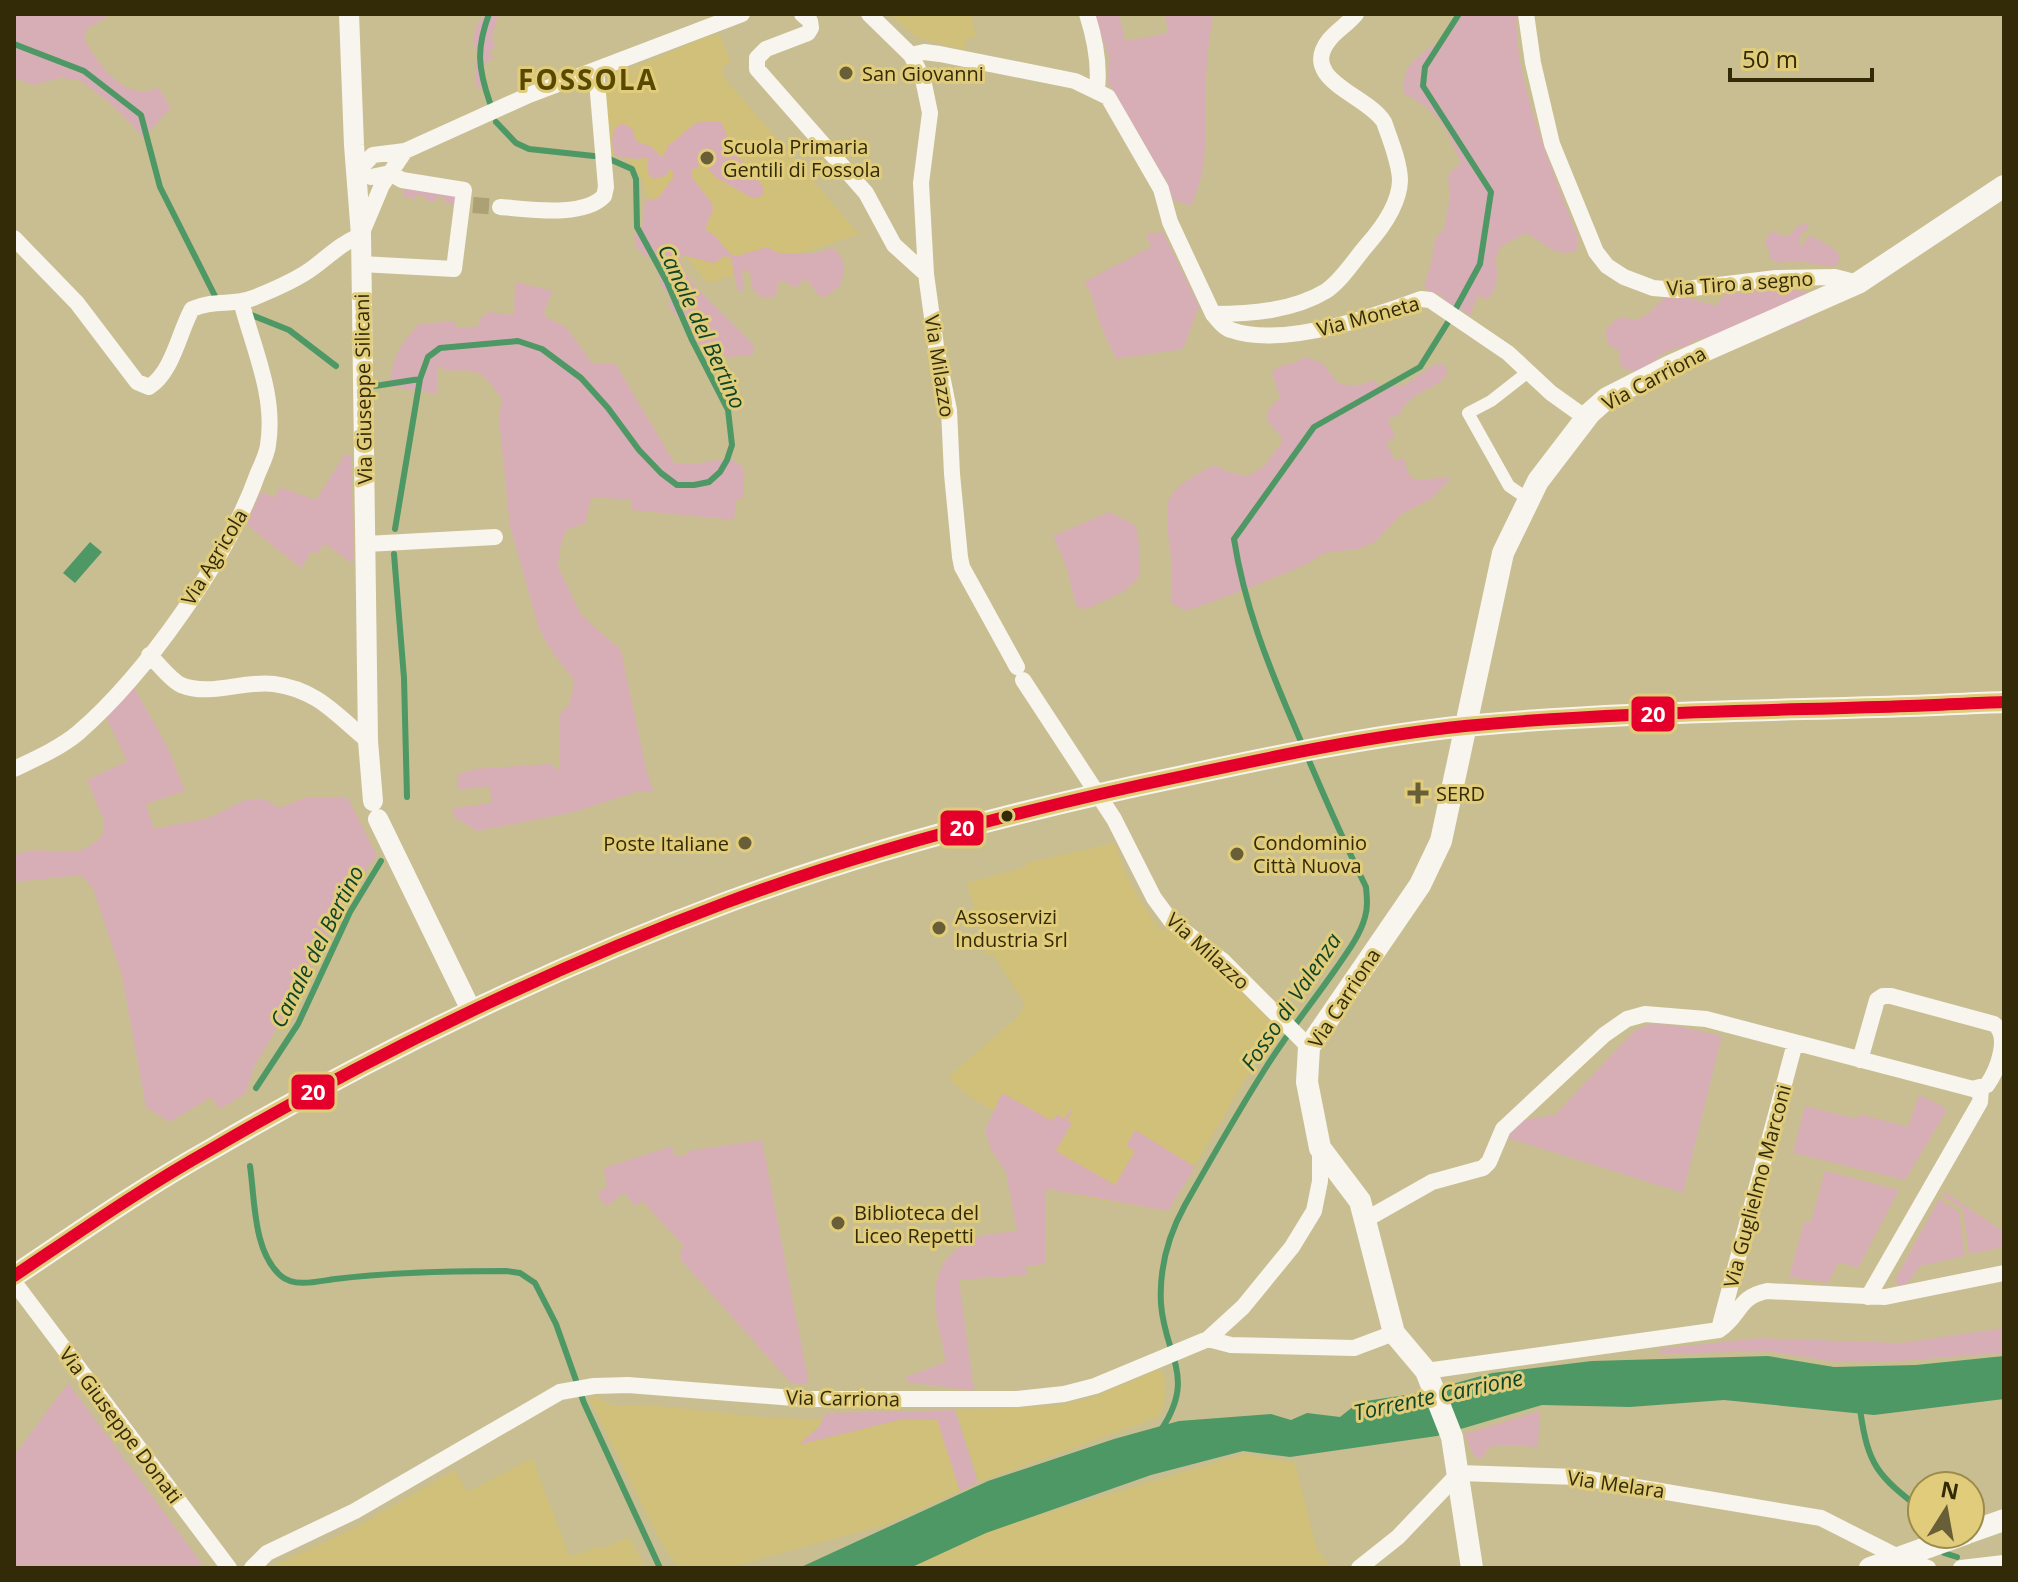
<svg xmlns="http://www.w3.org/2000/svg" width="2018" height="1582" viewBox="0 0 2018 1582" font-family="'Open Sans',sans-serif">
<rect width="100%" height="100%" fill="#c9be91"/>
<path fill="#d1c079" d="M890,14h81l5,22 -10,3 -1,11 -49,-13z
M716,35l4,1 11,26 -10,6 3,4 -2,3 137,159 -151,49 -31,-37 -24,-24 -10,-40 -10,-17 -7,-6 -18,-5 -4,-54 4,-22 98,-41z
M1115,843l11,33 33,54h10l45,34 62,63 -108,184 -91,-15 -30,-59 -69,-35 -25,-19 -4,-7 69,-59 7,-13 -32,-50 -6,2 -20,-73 59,-16v-4z
M1160,1369l6,12 -2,27 -8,10 -177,64 -23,-72 99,-4 36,-8z
M595,1396l18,10h45l103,11 64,3 -25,24 103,-25 35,1 22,71 -72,33 -150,41 -14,3h-46l-18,-27 -71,-143z
M1244,1454l51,9 21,84 15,21h-428l80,-36z
M532,1458l38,99 30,-11 1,3 28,-12 17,31h-116l-1,-2 -7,2h-253l82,-38 103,-59 14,21z"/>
<path fill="#d7aeb5" d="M14,14h98l-25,15 -3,9c9,19 32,51 55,53 7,1 14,-2 20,-3l12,20 -28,29 -34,-35 -30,-22 -19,-2 -27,7 -19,-7z
M486,14h12l-6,24 3,8 -6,7 5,4 -10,7 3,22 -4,4 -8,-5v-20l4,-10 -6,-12 1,-7 3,-12z
M1094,14h25l6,27 43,-8 -3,-19h48c-2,16 -5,33 -6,50 -4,48 6,97 -16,142l-19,-7 -4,-15 -60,-102 1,-25z
M1461,14h56c-5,62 38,162 60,221v15c-19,10 -34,-8 -51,-17l-25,13 -6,14c4,13 3,30 -8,40l-7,-4 -3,1 -5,13v6l-25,-13 -6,-8 -11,-2 -6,-8 7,-20 4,-26 9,-10 6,-32 -2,-18 2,-7 11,-9c-17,-39 -19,-49 -58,-70 0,-33 16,-35 38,-54 8,-7 14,-16 20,-25z
M708,121l13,1 14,31 28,34 1,6 -5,5h-7l-37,-21 -11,-14 -11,6 -2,7 21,27 1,7 -8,19 11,8 14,17 7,2 30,-9 12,6 34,1 19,-6c15,10 13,22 8,38l-15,11 -6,-1 -11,-15 -5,-1 -8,8 -10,-7 -7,1 -2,14 -13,2 -10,-7 -3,-18 -5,-4 -3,6 2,13 -4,5 -3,-5 -6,-30 -6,-2 -11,7 -33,-8c-6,24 62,72 74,93l-3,7 -24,2 -30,-14 -28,-35v-12l-8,-9 -7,-24 -19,-15 -2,-12 8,-9 3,-26 13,-3 15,-20v-6l-4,-3 -2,6 -12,4 -6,-3 -2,-18 -13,1 -19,-3 -3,-13 1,-12 9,-8 10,5 4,13 16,6 9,10 5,-4 1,-6 28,-24z
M405,186l52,8 -1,11 -12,-2 1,-5 -8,-1 -1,5 -12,-2 1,-4 -8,-1 -1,4 -13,-2z
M1807,224l2,2 -9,11 -1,7 4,2 4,-9 4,-1c9,5 25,11 29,21l-4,10 -40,-6 -18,2 -9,-5 1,-7 -5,-9 3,-6 6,-5 8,5h7l10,-11z
M1163,232l36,74 -16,43 -67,10 -16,-35 -9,-31 -7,-11 67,-35 -5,-13z
M515,282l38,9 -9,21 2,5 20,10 26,36h23l60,101h18l37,-6 13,9v30l-7,4 -2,19 -102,-10v-10l-41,-3 -5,26 -20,7 -6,18 -2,18 23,49 40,35 26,123 7,19 -15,-1 -65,21 -97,19 -23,-14 -1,-9 38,-5 -1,-17 -33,4v-15l16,-6 77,-5 9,6v-51l3,-8 7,-6 5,-20 -2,-8 -17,-21 -16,-27 -29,-103 -11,-107 3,-21c-8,-7 -12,-19 -22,-24 -15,-8 -30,2 -43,-9v29l-48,-8c3,-26 11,-43 30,-62l36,-3 1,6h21l5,-11 8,-4 24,3z
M1770,287h15l23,6 5,20 -11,9 -40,13 -65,4 -12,8 -13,2 -13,7 -6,13 -8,4 -21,-4 -4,-6v-13c-12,-2 -14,-8 -14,-20 15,-16 8,-13 31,-10l12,-7 21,-20 46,13 9,-12 23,-1 6,-4z
M1305,357l17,6 17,21 18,2 17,-6 10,10 11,-5 9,1 29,-21 10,-1 5,7c-8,20 -41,20 -48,43l-12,5 7,19 -9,4 9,19 9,-3 4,16 7,6 37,-3 -19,21 -33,17 -25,27 -16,7 -35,4 -15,10 -62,26 -61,22 -15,-8c-1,-15 2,-30 0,-44 -6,-59 -14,-65 43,-94l17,8 17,3 16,-10 17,-22v-7l-14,-17v-9l13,-13 -8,-26c10,-9 22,-7 33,-15z
M345,454l6,1 3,106h-5l-24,-17 -8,10 -5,-3 -11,17 -55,-44 15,-32 14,5 5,-10 36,13z
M1109,512l24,12 5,7 2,41 -3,8 -14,12 -34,16 -9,1 -5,-7 -8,-34 -14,-32z
M134,687l34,61 17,43 -39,13 8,25c16,-4 34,-6 50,-10 27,-7 47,-35 75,-11l25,-10h44l29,58 -26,33 -50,97 -46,79 -10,29 -25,15 -9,-12 -41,25 -24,-15 -24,-131 -29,-88 -12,-13 -67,7v-27c36,-15 60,13 89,-21v-16l-16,-38 40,-19 -21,-44z
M1650,1024l23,1 49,11 -39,157 -175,-55 5,-11 10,-7 32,-5 80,-85z
M1002,1093l50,28 5,-6 7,4 6,-9 2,1 -5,9 5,3 -16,28 59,34 20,-34 -9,-5 9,-16 60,37 -27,44 -122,-22 -1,75 -19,2 1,9 -68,5 15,111 -65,-9 -4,-2 3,-4 38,-14c-9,-47 -29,-96 27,-123 13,-6 30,-6 44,-8l-11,-59 -15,-22 -6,-20z
M1919,1095l25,12 2,5 -41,68 -112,-27 12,-47 52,13 2,-5 49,13z
M762,1140l46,239v5h-16l-111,-124 -1,-8 4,-6 -42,-45 -7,5 -11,-13 -17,13 -10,-11 10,-9 -3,-18 68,-22 3,11 13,-3v-3z
M1825,1171l74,19 -41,78 -19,-6 -11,21 -39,-6 15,-55h7z
M1945,1192l59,40v15l-35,7 -6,-45 -21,-14z
M1939,1199l20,13 6,44 -45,10 -13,18 -8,2 -3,-4 1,-6z
M2004,1328l-2,25 -103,8 -64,1 -68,-11 -108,3v-5l101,-11 141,5z
M68,1383l137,185h-191v-112z
M955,1410l23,73 -18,8 -23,-71 -34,-1 -105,26 21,-18 7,-14z
M1540,1411l-2,36 -43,-2 -8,4 -4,10 -9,-3 -10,-22z"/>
<path fill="#4e9865" d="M90,542l12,10 -27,31 -12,-10z
M1768,1356l66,11 82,-2 88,-9v43l-130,16 -150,-15 -94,7 -88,-2 -105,31 -147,21 -47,-6 -92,24 -165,58 -76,35h-111l189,-87 126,-42 65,-18 92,-7 20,6 16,-7 33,4 19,-15 61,-9 72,-20 100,-12z"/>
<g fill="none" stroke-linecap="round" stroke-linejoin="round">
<path stroke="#4e9865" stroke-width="6" d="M489,14c-13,35 -11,54 1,89
M14,44l70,27 57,44 19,72 57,113
M496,122l20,21 13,6 65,7
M1455,310l25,-46 11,-72 -68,-106 2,-19 34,-53
M249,314l40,16 47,36
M375,386l45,-7
M395,529l25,-150 8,-22 12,-9 78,-7 24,8 39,29 27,30 31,42 22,23 16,12h17l15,-3 11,-10 7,-12 5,-15 -4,-35 -36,-70 -25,-58 -30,-55 -1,-48 -4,-10 -25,-11
M394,554l10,124 3,119
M256,1088l42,-64 52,-112 31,-51
M250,1166c5,34 3,86 31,110 14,12 38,5 54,3 57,-7 114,-8 171,-8l14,2 15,10 21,41 28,79 76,165
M1860,1409c8,57 17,66 62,101
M1161,1430c36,-54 4,-73 0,-126 -2,-35 8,-70 24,-99 26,-46 52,-92 80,-136 21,-34 47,-66 70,-99 11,-16 25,-34 30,-53 3,-10 2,-19 1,-30 -26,-53 -49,-107 -72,-162 -26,-60 -50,-121 -60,-186l80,-112 106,-60 30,-48
M1944,1553l13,4"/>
<path stroke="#aba175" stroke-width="16" stroke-dasharray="16 8" stroke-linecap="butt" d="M473,205l27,2"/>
<path stroke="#f7f5ee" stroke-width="12" d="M1528,372l-37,29 -23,12 41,73 19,13"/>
<path stroke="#f7f5ee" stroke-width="16" d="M802,14l8,7 1,7 -3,5 -42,16 -9,9v11l109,124 28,52 32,29
M869,14l42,41 12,24 7,34 -9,70 5,91 10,72 13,64 3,64 8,83 2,10 55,100
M1087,14c8,25 13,49 10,75
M1526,14l7,49 19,81 44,108 11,14 17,11 29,11 24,2 99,-12 59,-1 23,6
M911,55l13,-3 16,2 135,27 33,16 53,92 9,33 43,92c37,0 80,-3 113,-23 16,-11 28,-31 41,-46 15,-17 32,-40 33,-64 0,-18 -10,-42 -16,-59 -16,-27 -86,-42 -55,-82 8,-10 19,-16 27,-26
M390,173l-19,4 -13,-7 15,-15 32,-4 124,-56 213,-81
M500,207c29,2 83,11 104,-11l2,-9 -10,-117
M14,238l63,65 60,79 12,5c24,-15 30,-55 43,-78 22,-10 41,-3 61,-11 20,-8 44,-18 61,-31 16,-12 28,-24 47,-32l21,-50 23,-34
M361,264l93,5 10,-79 -62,-10 -12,-7
M1213,314c5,6 11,14 18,16 50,18 142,-13 190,-31l9,1 78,53 43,40 35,25
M366,544l129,-7
M149,655c10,9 21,25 32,30 30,12 62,-5 93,-1 44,6 62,31 94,57
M1023,680l91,139 40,79 17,23 51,39 87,87
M14,769c21,-10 46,-21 64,-36 68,-59 150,-175 180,-260 4,-9 9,-19 10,-28 8,-50 -15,-97 -27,-144
M1365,1220l67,-38 51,-14 6,-6 14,-33 101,-94 23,-16 18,-5 61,5 267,70 14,-4c10,-14 24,-49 7,-61l-103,-28h-8l-6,4 -17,60
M14,1282l215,286
M1868,1297l112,-195 1,-13
M1719,1329l76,-286
M1208,1339l23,6 123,3 40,-15
M1426,1371l293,-41c22,-14 18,-33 48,-39l118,6 119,-24
M252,1568l15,-15 88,-42 205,-119 34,-6 34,-1 178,14h211l47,-5 31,-8 113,-47 35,-32 49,-60 22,-36 6,-30v-33
M1359,1568l39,-31 61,-64 118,4 244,41 79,40 28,10
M1961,1568l43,-5"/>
<path stroke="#f7f5ee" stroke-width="20" d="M349,14l5,131 7,90 7,506 5,60
M378,819l94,193"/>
<path stroke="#f7f5ee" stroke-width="22" d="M14,1276c64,-43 128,-88 196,-126 164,-96 336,-180 515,-247 148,-55 304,-95 458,-127 93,-20 187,-40 282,-50 147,-14 296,-15 444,-20 32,-1 63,-3 95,-4
M1970,1532l34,-12
M1472,1568l-20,-131 -26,-66 -32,-38 -34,-132 -40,-53 -13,-66 2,-35 111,-162 21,-44 62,-288 35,-72 52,-68 17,-15 63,-32 188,-83 146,-97
M1870,1568l95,-34"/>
<defs>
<path id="bus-1" d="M14,1276c64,-43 128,-88 196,-126 164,-96 336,-180 515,-247 148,-55 304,-95 458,-127 93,-20 187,-40 282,-50 147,-14 296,-15 444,-20 32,-1 63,-3 95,-4"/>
</defs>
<use href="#bus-1" stroke="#e0cc7a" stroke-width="18"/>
<use href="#bus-1" stroke="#e4002b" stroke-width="12"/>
</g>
<g fill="#685e37" stroke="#e0cc7a" stroke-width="3">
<circle cx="846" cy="73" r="8"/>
<circle cx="707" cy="158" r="8"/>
<path d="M1414 781h8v8h8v8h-8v8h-8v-8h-8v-8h8z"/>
<circle cx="745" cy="843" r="8"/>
<circle cx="1237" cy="854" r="8"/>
<circle cx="939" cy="928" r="8"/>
<circle cx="838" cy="1223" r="8"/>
</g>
<circle fill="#332b07" stroke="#e0cc7a" stroke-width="3" cx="1007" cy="816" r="7"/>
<g text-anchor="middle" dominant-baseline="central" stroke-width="6" stroke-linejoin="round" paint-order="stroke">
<g font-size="20" fill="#332b07" stroke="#e0cc7a" text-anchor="start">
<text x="862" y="73">San Giovanni</text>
<text x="723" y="146">Scuola Primaria<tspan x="723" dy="23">Gentili di Fossola</tspan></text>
<text x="1436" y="793">SERD</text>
<text x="1253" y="842">Condominio<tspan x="1253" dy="23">Città Nuova</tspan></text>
<text x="729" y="843" text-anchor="end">Poste Italiane</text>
<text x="955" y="916">Assoservizi<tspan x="955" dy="23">Industria Srl</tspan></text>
<text x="854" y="1212">Biblioteca del<tspan x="854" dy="23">Liceo Repetti</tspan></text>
</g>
<g font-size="20" fill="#332b07" stroke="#e0cc7a">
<text transform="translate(1740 283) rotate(-4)">Via Tiro a segno</text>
<text transform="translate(1368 316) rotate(-15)">Via Moneta</text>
<text transform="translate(940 366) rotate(81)">Via Milazzo</text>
<text transform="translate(1654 378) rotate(-28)">Via Carriona</text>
<text transform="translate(363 389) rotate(-91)">Via Giuseppe Silicani</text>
<text transform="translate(214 557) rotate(-59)">Via Agricola</text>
<text transform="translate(1208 951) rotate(42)">Via Milazzo</text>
<text transform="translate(1344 998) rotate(-57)">Via Carriona</text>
<text transform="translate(1757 1186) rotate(-75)">Via Guglielmo Marconi</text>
<text transform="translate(843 1398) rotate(1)">Via Carriona</text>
<text transform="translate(121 1425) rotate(53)">Via Giuseppe Donati</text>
<text transform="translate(1616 1484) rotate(8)">Via Melara</text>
</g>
<g font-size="22" font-style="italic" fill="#0d4428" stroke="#e0cc7a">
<text transform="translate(703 326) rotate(65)">Canale del Bertino</text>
<text transform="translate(316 946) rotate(-63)">Canale del Bertino</text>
<text transform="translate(1290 1001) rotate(-56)">Fosso di Valenza</text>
<text transform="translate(1438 1394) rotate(-12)">Torrente Carrione</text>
</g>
<g font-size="28" font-weight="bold" letter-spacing="2" fill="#584900" stroke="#e0cc7a">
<text x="588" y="79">FOSSOLA</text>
</g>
</g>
<g stroke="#e0cc7a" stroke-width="3">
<rect x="1630" y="695" width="46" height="38" rx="8" fill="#e4002b"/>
<rect x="939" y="809" width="46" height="38" rx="8" fill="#e4002b"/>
<rect x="290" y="1073" width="46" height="38" rx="8" fill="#e4002b"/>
</g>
<g font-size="22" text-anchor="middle" font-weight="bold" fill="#fff">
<text x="1653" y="722">20</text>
<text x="962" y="836">20</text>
<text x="313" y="1100">20</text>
</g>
<rect width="2018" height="1582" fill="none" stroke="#332b07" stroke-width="32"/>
<g transform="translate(1946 1510) rotate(11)"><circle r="38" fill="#e0cc7a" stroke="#9b8c4c" stroke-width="2"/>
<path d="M0-6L14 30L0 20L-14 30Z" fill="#685e37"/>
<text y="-12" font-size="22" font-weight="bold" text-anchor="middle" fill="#332b07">N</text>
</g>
<path d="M1730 68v12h142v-12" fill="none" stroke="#332b07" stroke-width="4"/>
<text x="1742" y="68" font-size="24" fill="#332b07" stroke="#e0cc7a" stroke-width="6" paint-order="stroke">50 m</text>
</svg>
